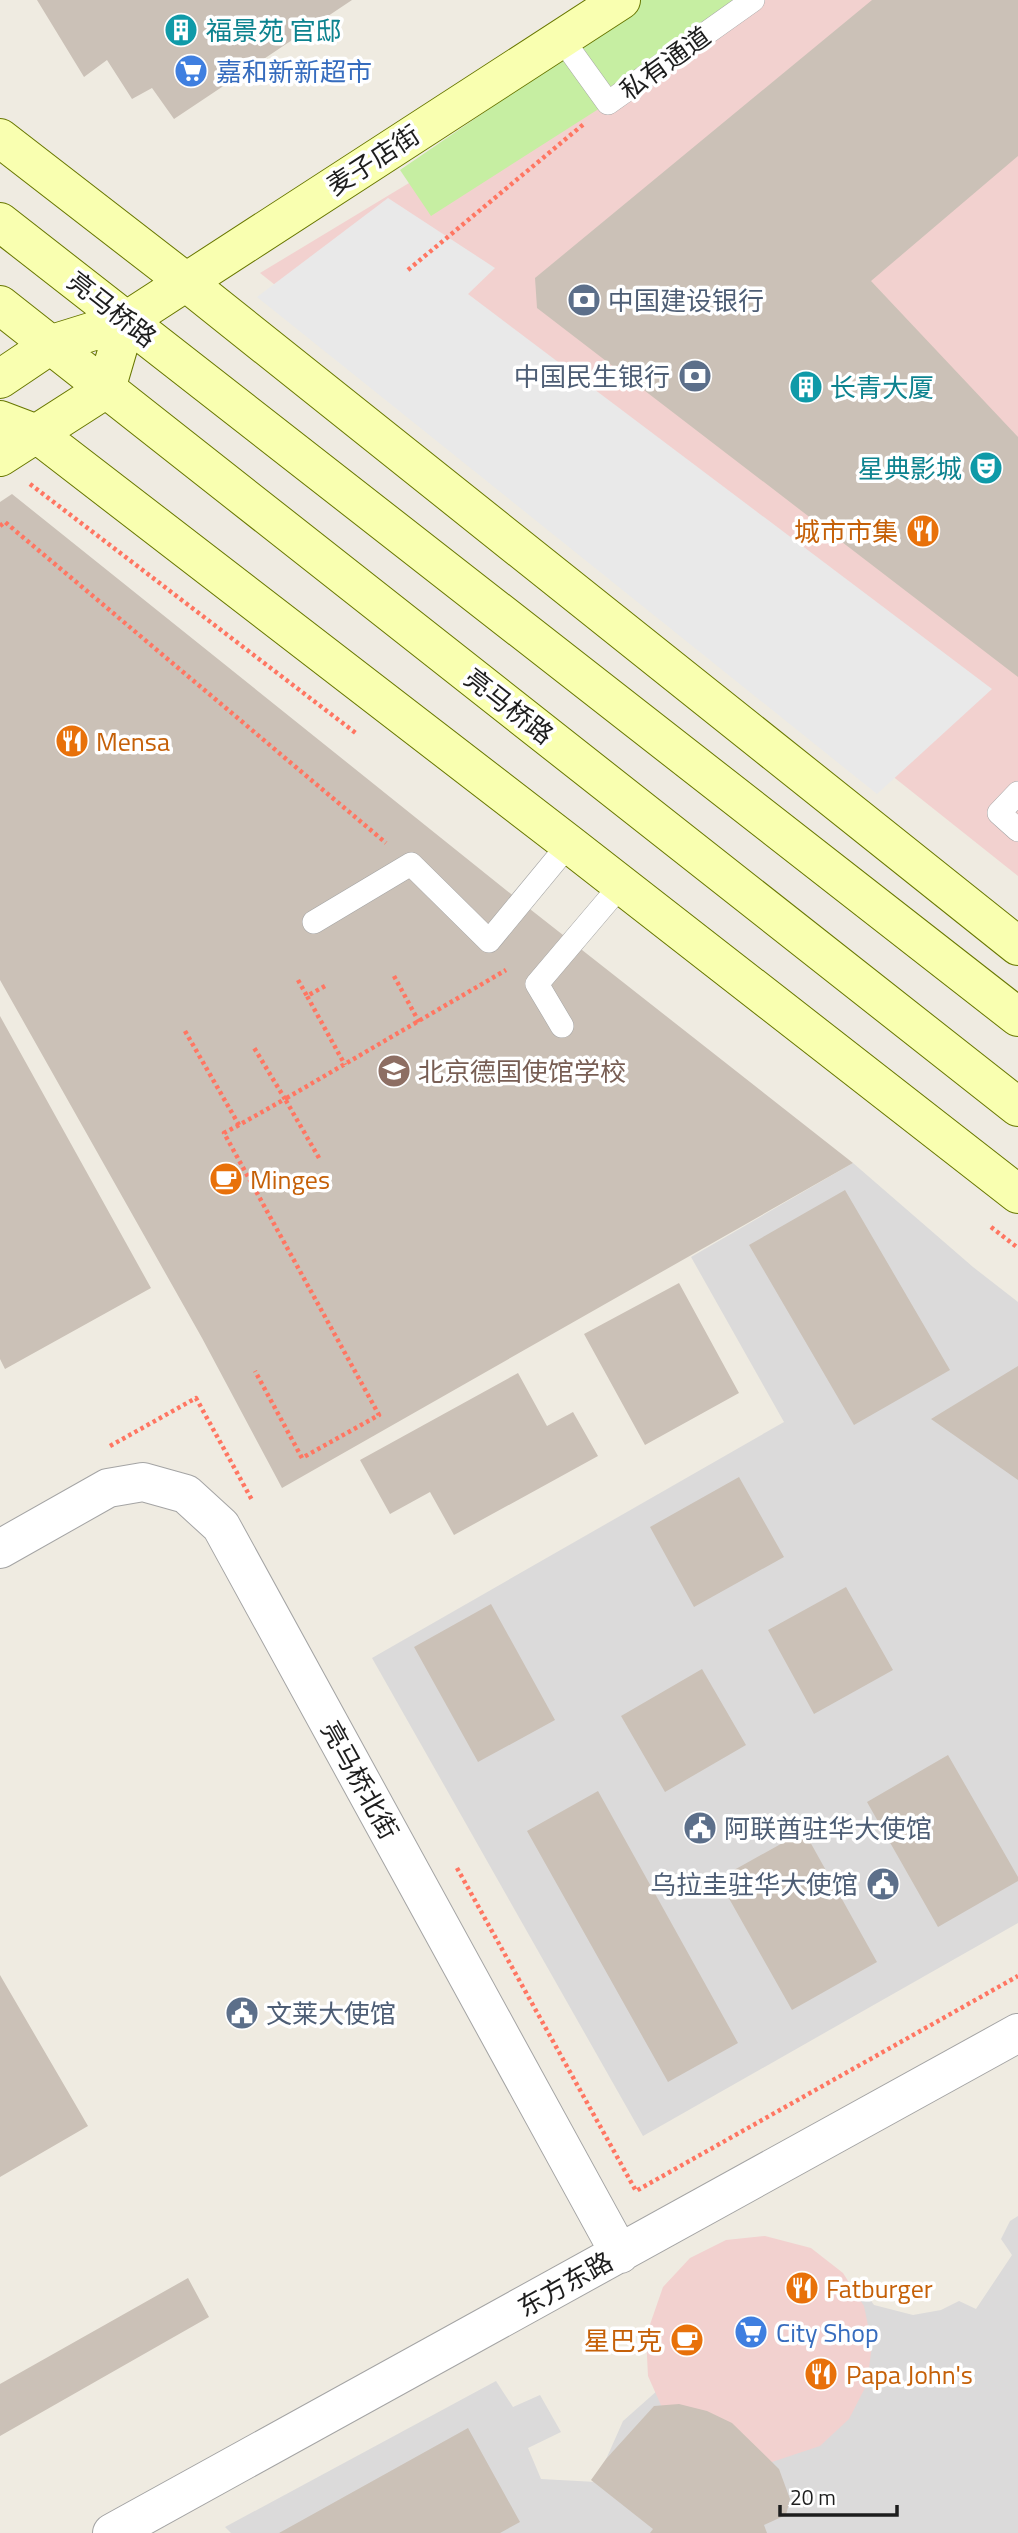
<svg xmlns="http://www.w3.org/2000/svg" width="1018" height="2533" viewBox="0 0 1018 2533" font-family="'Titillium Web','Noto Sans SC',sans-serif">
<rect width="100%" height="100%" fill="#efebe1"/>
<path fill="#dbdada" d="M853,1163l120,104 45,35v621l-375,213 -271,-478 412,-236 -93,-165z
M1018,2216v317h-787l-6,-6 271,-146 17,26 27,-12 21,37 -33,16 13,31 55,3 27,-61 53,-47 181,-93 17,24 39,10 28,-5 18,-9 17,8 36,-54 -11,-16 9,-18z"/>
<path fill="#f2d1cf" d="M712,0h306v876l-758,-603z
M765,2236l46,12 32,25 21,33 8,39 -5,39 -18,35 -29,27 -54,18 -102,-52 -16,-36 -2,-40 17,-49 27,-29 36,-18z"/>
<path fill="#c6eea2" d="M621,0h132l-145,103 -177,113 -31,-46 171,-117z"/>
<path fill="#e9e9e9" d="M388,198l107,70 -27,26 524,395 -115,105 -620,-497z"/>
<path fill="#cbc1b7" d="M37,0h315l-178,119 -22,-31 -20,11 -25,-39 -23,17z
M872,0h146v156l-147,125 147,156v240l-481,-369 -2,-30z
M12,494l509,408 332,261 -571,325 -80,-150 -202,-358v-478z
M0,1016l151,272 -146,81 -5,-10z
M845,1190l105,180 -96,55 -105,-180z
M679,1283l60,110 -94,52 -61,-111z
M1018,1366v114l-87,-61z
M518,1373l29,53 26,-14 25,44 -144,79 -24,-43 -40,22 -30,-54z
M739,1477l45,80 -90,50 -44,-80z
M846,1587l47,83 -79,44 -46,-84z
M491,1604l64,116 -77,42 -64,-115z
M702,1669l44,76 -81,47 -44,-76z
M948,1755l70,122v4l-80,46 -71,-125z
M598,1791l140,252 -70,39 -141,-251z
M804,1831l73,131 -85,48 -74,-131z
M0,1975l88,151 -88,51z
M188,2278l21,39 -209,119v-52z
M679,2404l28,7 25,12 47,46 11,30 -4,16 -22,10 3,8h-117l3,-4 -62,-49 15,-21 48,-53z
M468,2428l52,94 -20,11h-221z"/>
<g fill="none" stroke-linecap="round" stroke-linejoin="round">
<defs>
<path id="lane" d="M562,39l46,64 145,-103
M1018,793l-19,20 19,17
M314,922l97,-58 78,77 80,-97
M562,1026l-25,-42 84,-99"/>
<path id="street" d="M0,1549l108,-61 35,-6 43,12 35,32 399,728
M112,2533l906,-500"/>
<path id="secondary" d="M0,138l186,144 832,664
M0,222l1018,795
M0,305l1018,802
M0,379l52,-35 74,-23 495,-321
M0,420l37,14 532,410 449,350
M0,457l106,-68 20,-68"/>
</defs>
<use href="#lane" stroke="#a4a4a4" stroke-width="24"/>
<use href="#street" stroke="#a4a4a4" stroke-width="40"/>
<use href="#secondary" stroke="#687700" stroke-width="40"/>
<path stroke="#ff7662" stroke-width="4.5" stroke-dasharray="3.5 3.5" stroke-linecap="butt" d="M408,270l177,-147
M30,484l327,250
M0,526l5,-4 381,321
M394,976l25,46
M298,980l9,16
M325,986l-18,10 38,69
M185,1031l54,94 46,-26 -32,-53
M239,1125l-15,8 155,282 -77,43 -47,-87
M319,1158l-34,-59 221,-129
M991,1227l27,21
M110,1446l86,-48 56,102
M457,1868l179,323 382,-215"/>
<use href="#lane" stroke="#fff" stroke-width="23"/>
<use href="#street" stroke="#fff" stroke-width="38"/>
<use href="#secondary" stroke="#f9ffb0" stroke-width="38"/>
</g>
<defs>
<symbol id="building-disc" viewBox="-11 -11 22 22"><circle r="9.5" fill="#0f9aa8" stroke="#fff"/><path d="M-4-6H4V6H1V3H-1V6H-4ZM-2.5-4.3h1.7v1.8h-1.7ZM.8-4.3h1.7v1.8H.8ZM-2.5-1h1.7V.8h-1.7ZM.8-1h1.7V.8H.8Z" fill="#fff"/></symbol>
<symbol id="supermarket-disc" viewBox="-11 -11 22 22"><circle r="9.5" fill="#3f7fe0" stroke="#fff"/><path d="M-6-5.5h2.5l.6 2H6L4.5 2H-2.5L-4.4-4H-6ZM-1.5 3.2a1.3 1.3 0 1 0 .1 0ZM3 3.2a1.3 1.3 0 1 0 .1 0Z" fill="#fff"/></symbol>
<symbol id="bank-disc" viewBox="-11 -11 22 22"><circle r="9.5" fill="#5c6f8a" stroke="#fff"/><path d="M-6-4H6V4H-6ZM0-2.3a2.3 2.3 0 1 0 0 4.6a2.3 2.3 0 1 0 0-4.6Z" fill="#fff"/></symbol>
<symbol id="theatre-disc" viewBox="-11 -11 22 22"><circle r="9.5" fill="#0f9aa8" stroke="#fff"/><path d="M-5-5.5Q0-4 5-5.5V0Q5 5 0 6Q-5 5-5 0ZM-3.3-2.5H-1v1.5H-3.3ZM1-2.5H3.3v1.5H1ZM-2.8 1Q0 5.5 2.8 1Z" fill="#fff"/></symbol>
<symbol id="restaurant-disc" viewBox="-11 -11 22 22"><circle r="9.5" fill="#e8710a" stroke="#fff"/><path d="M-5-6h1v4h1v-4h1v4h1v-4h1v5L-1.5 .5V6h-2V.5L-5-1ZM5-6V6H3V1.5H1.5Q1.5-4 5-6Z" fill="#fff"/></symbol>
<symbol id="school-disc" viewBox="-11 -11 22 22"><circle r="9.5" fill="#8d6e63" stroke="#fff"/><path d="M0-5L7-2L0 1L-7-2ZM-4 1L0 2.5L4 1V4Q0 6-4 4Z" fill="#fff"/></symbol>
<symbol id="cafe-disc" viewBox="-11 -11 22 22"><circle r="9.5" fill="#e8710a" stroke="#fff"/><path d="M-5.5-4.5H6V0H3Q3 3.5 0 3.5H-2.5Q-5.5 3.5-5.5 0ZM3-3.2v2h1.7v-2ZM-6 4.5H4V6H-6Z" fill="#fff"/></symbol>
<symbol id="civic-disc" viewBox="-11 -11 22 22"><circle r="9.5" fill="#5c6f8a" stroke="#fff"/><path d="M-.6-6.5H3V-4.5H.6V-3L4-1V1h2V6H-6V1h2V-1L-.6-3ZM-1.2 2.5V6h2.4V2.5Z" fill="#fff"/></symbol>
</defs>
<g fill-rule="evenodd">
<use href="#building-disc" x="162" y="11" width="38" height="38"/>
<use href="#supermarket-disc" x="172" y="52" width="38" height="38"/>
<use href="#bank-disc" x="565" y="281" width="38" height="38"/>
<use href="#bank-disc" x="676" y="357" width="38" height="38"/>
<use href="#building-disc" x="787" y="368" width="38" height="38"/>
<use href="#theatre-disc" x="967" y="449" width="38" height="38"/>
<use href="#restaurant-disc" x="904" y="512" width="38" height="38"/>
<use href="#restaurant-disc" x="53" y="722" width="38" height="38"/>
<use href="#school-disc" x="375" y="1052" width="38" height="38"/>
<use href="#cafe-disc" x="207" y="1160" width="38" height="38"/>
<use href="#civic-disc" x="681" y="1809" width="38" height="38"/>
<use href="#civic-disc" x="864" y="1865" width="38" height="38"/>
<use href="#civic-disc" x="223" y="1994" width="38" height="38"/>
<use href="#restaurant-disc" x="783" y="2269" width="38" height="38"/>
<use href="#supermarket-disc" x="732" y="2313" width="38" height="38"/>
<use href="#cafe-disc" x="668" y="2321" width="38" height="38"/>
<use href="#restaurant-disc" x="802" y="2355" width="38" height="38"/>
</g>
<g text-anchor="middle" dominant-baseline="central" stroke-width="7" stroke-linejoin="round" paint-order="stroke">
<g font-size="26" fill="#0d838f" stroke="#fff" text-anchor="start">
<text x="206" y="30">福景苑 官邸</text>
<text x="830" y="387">长青大厦</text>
<text x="962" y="468" text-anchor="end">星典影城</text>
</g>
<g font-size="26" fill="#1d1d1d" stroke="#fff">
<text transform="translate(665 63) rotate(-36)">私有通道</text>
<text transform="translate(373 160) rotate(-33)">麦子店街</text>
<text transform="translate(112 309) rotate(38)">亮马桥路</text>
<text transform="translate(509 706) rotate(38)">亮马桥路</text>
<text transform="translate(360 1780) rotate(61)">亮马桥北街</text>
<text transform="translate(565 2284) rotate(-29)">东方东路</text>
</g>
<g font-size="26" fill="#366cbe" stroke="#fff" text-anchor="start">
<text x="216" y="71">嘉和新新超市</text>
<text x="776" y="2332">City Shop</text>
</g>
<g font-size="26" fill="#4e5e75" stroke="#fff" text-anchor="start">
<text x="608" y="300">中国建设银行</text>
<text x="670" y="376" text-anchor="end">中国民生银行</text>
<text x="724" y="1828">阿联酋驻华大使馆</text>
<text x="858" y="1884" text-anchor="end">乌拉圭驻华大使馆</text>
<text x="266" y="2013">文莱大使馆</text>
</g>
<g font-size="26" fill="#c56008" stroke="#fff" text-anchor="start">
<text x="898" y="531" text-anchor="end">城市市集</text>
<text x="96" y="741">Mensa</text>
<text x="250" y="1179">Minges</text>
<text x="826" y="2288">Fatburger</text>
<text x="662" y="2340" text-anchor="end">星巴克</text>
<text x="846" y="2374">Papa John's</text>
</g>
<g font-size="26" fill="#785e54" stroke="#fff" text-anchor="start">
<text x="418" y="1071">北京德国使馆学校</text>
</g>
</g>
<path d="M780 2505v10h117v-10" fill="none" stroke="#1d1d1d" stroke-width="3.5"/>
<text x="790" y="2505" font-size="21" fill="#1d1d1d" stroke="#ffffff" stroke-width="5" paint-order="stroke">20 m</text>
</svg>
